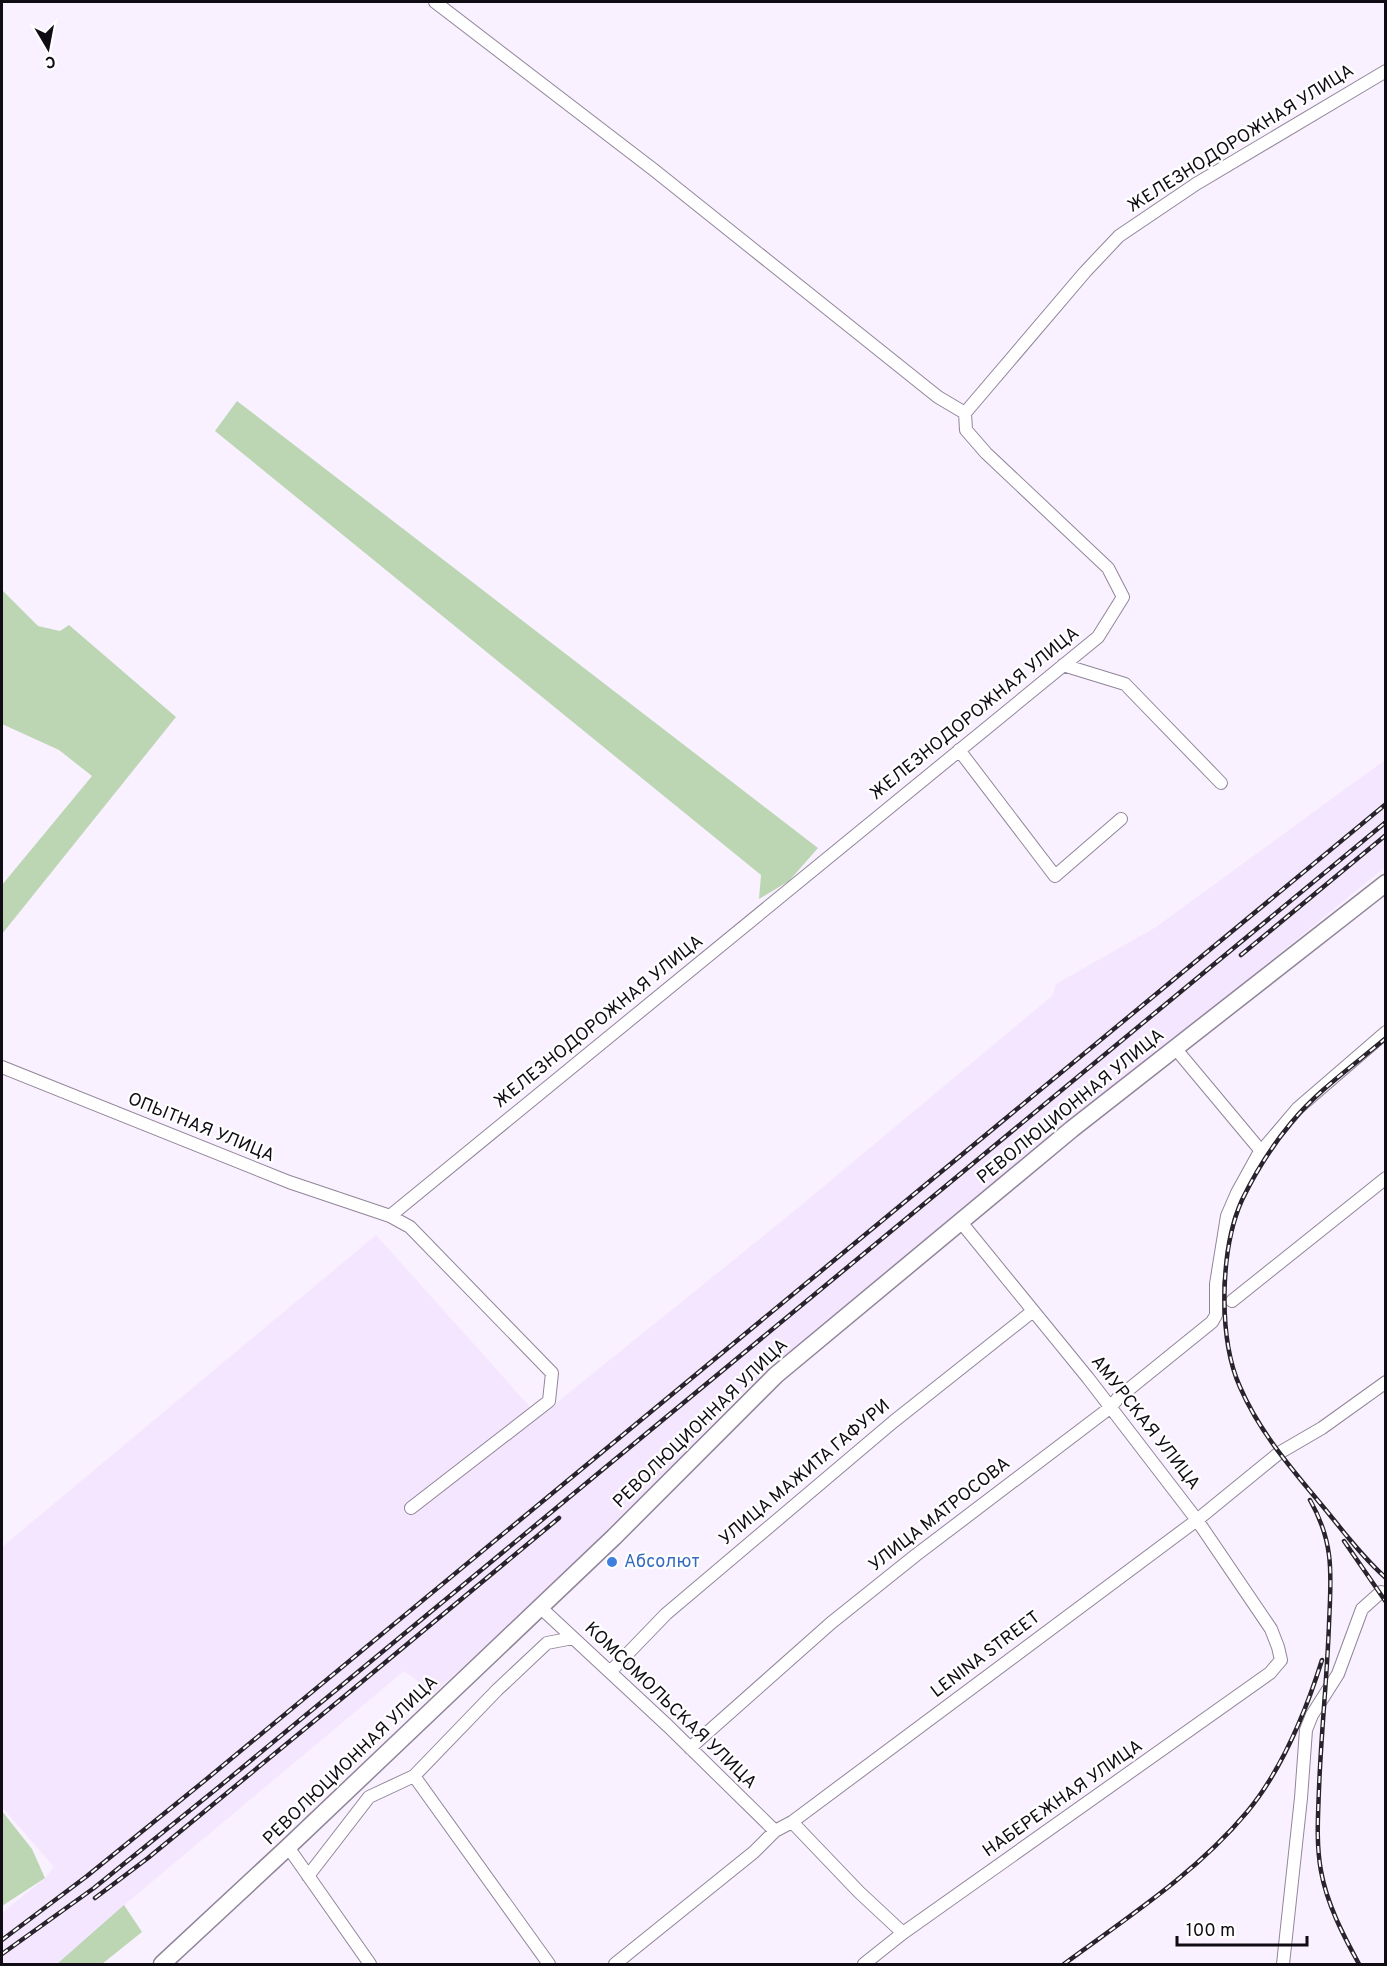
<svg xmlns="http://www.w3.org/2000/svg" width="1387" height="1966" viewBox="0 0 1387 1966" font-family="Overpass,sans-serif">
<rect width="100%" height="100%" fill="#f9f1ff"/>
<path fill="#f4e6fe" d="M1385,760v107l-653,535 -110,119 -188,172 -30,-22 -280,234 -59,59h-63v-51l43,-35 9,-11 -52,-60v-260l374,-312 163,182 259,-209 254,-212 4,-12 100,-57z"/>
<path fill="#bcd6b4" d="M237,401l581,447 -29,33 -30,18 2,-24 -546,-444z
M2,590l36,36 22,5 9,-6 107,92 -174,217v-49l90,-109 -33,-26 -57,-26z
M2,1811l30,38 13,29 -43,28z
M124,1905l18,27 -40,32h-45z"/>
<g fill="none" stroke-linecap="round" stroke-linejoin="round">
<defs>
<path id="minor" d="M435,2l219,168 284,227 27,16
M1063,665l62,19 96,99
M959,750l96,126 66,-57
M1175,1048l86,103
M2,1067l287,115 101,34 20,11 142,146 -3,28 -138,107
M390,1216l708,-579 25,-40 -15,-29 -122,-115 -20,-23 -1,-17 120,-141 34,-36 77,-52 190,-113
M1232,1301l154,-123
M540,1607l128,119 107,105
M610,1672l56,-58 227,-192 140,-111
M690,1748l141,-125 85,-68 195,-148 7,-9 94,-76 4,-7v-31l11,-68 10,-23 21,-38 40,-47 88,-76
M414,1776l135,188
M792,1822l67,70 44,41
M288,1847l82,117
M308,1876l61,-79 45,-21 83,-86 50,-47 26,-5
M615,1964l139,-112 21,-21 17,-9 405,-302 82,-67 43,-25 64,-46
M864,1964l39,-31 367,-260 11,-13 -3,-13 -7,-18 -74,-109 -109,-142 -128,-157
M1283,1964l18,-166 5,-68 6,-15 26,-41 24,-65 19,-17"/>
<path id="major" d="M162,1964l126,-117 326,-310 162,-162 296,-246 314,-246"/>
</defs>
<use href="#minor" stroke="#918599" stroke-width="14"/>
<use href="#major" stroke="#918599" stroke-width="19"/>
<use href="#minor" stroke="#fff" stroke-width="12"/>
<use href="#major" stroke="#fff" stroke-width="16"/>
<defs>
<path id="rail" d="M1241,955l145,-120
M1386,1038c-32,27 -69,53 -95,85 -19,23 -36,50 -49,77 -22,49 -24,138 -2,187 19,44 50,80 80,116 21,25 41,53 66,75
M1310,1500c25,44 21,76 19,124 -2,55 -8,110 -10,165 -1,27 -3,55 2,82 6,33 22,64 38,93
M1344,1541l42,61
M95,1898l53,-40 204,-168 207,-172
M2,1940l85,-64 116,-94 1183,-978
M2,1954l92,-66 126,-102 1166,-964
M1064,1964c64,-47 132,-91 183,-152 34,-41 59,-101 75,-152"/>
</defs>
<use href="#rail" stroke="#29242c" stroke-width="4.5"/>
<use href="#rail" stroke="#fff" stroke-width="2" stroke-dasharray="7" stroke-linecap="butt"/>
</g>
<circle fill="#3f7fe0" stroke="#fff" stroke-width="2" cx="612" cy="1562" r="6"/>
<g text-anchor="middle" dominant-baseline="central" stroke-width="4.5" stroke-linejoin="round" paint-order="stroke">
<g font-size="18" fill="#100c13" stroke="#fff">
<text transform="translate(1241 139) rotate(-32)">ЖЕЛЕЗНОДОРОЖНАЯ УЛИЦА</text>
<text transform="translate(975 714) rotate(-39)">ЖЕЛЕЗНОДОРОЖНАЯ УЛИЦА</text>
<text transform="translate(599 1022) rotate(-39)">ЖЕЛЕЗНОДОРОЖНАЯ УЛИЦА</text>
<text transform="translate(1071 1107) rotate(-39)">РЕВОЛЮЦИОННАЯ УЛИЦА</text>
<text transform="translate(201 1128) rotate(22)">ОПЫТНАЯ УЛИЦА</text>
<text transform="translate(1145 1423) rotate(52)">АМУРСКАЯ УЛИЦА</text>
<text transform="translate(701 1424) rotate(-44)">РЕВОЛЮЦИОННАЯ УЛИЦА</text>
<text transform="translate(805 1473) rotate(-40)">УЛИЦА МАЖИТА ГАФУРИ</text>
<text transform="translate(940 1515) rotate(-38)">УЛИЦА МАТРОСОВА</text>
<text transform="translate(986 1655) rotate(-37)">LENINA STREET</text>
<text transform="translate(670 1706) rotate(44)">КОМСОМОЛЬСКАЯ УЛИЦА</text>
<text transform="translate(351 1761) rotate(-44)">РЕВОЛЮЦИОННАЯ УЛИЦА</text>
<text transform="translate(1063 1799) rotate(-35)">НАБЕРЕЖНАЯ УЛИЦА</text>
</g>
<g font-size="18" fill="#366cbe" stroke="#fff" text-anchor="start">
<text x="624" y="1562">Абсолют</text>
</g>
</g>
<rect width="1387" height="1966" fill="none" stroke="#100c13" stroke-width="6"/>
<g transform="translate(48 48) rotate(170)" stroke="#ffffff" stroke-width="4.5" paint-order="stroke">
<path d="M0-4.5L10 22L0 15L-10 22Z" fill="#100c13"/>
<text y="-9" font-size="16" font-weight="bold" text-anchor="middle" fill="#100c13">С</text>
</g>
<path d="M1177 1936v9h130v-9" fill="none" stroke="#100c13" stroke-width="3"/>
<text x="1186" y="1936" font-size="18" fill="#100c13" stroke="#ffffff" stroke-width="4.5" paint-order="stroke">100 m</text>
</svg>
